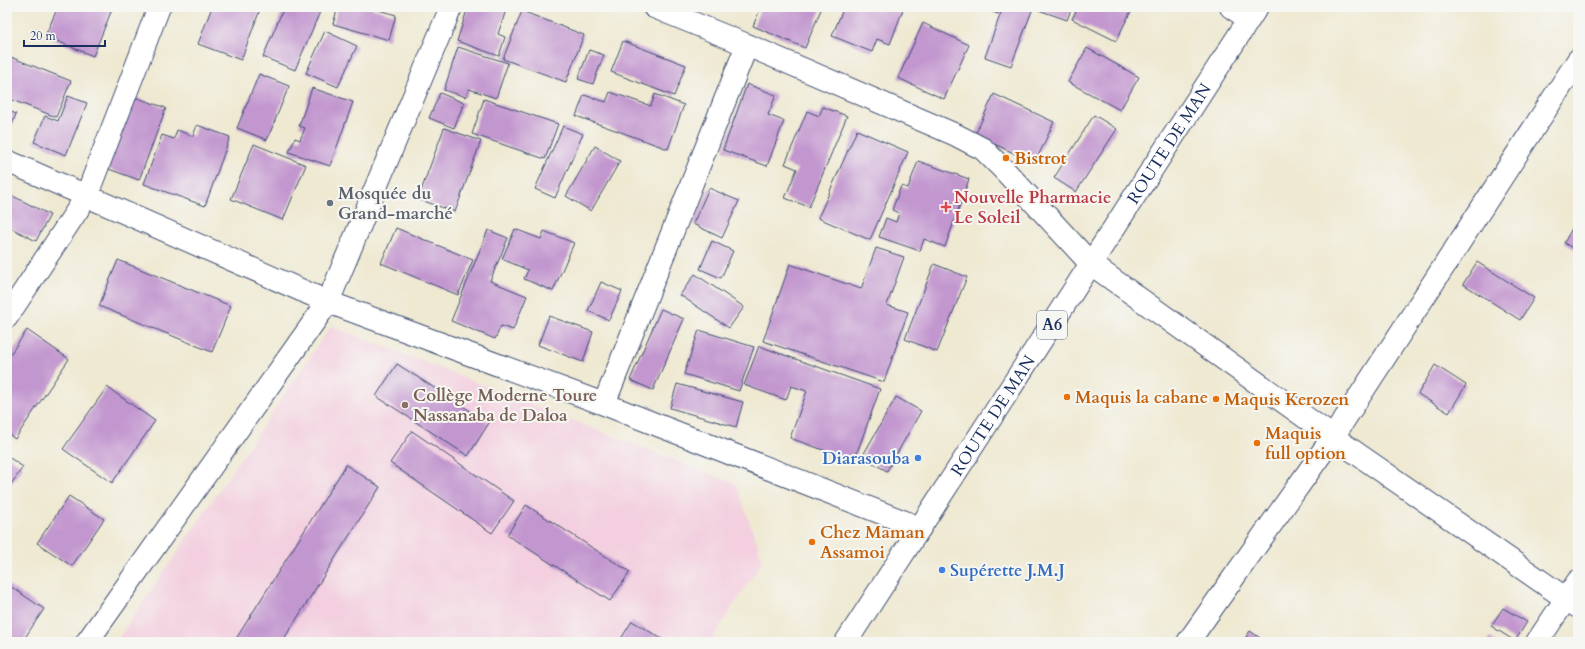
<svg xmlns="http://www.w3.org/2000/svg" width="1585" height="649" viewBox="0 0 1585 649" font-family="Cardo,serif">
<rect width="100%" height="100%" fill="#f6f6f2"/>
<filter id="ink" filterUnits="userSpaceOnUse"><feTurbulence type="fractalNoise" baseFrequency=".025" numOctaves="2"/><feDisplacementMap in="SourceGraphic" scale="8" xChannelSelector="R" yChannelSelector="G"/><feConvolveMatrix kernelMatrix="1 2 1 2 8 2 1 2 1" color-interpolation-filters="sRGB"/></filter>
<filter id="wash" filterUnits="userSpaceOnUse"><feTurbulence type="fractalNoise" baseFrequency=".012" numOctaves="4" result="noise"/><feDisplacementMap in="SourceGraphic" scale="16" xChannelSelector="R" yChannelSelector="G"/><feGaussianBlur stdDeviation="0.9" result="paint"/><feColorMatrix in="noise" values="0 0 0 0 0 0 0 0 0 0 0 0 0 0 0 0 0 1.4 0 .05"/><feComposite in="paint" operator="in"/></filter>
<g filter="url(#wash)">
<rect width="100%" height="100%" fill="#efe9d2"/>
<path fill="#f3cfdf" d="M331,326l405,158 27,76 -53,82h-594z"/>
<g id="blocks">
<path fill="#c297cf" d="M58,7h55l-20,49 -48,-20z
M212,7h49l-20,53 -43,-16z
M284,7h38l-27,63 -32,-13z
M338,7h30l28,8 -7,25 -56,-16z
M468,7h39l-9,27 7,3 -6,19 -42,-15z
M761,7h61l-17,41 -52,-22z
M844,7h60l-14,37 -13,-5 -5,13 -40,-16z
M981,7h20l-3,7z
M1003,7h69l-5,13 -34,-12 -22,58 -26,-9z
M1078,7h55l-17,34 -44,-22z
M522,11l62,24 -18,47 -63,-23z
M923,23l46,22 -25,54 -46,-21z
M325,31l32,15 -19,41 -32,-14z
M623,41l63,24 -12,31 -63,-24z
M458,47l50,16 -12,35 -27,-9 -3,8 -22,-7z
M1087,48l52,29 -19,33 -52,-28z
M589,50l15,5 -11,29 -15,-5z
M8,56l63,25 -15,36 -49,-19v-39z
M259,74l30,12 -22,54 -30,-12z
M747,84l29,11 -8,20 16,6 -17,45 -44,-16z
M312,88l41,14 -23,64 -41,-14 6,-14 5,2 5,-12 -6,-2z
M610,92l41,14 4,-12 29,11 -16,44 -92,-33 8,-21 22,7z
M440,93l24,10 -10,25 -25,-10z
M994,94l60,28 -19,41 -60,-28z
M68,96l19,7 -21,52 -32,-13 11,-26 13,5z
M132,96l34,12 -27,72 -33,-12z
M484,99l74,25 -13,35 -73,-25z
M823,107l24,9 -38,91 -24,-9 12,-29 -12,-5 22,-53 12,5z
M7,110l9,4 -6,16 -3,-2z
M1094,115l23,14 -41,63 -22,-14z
M197,125l33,12 -25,69 -61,-22 18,-49 12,4 3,-9 16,6z
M563,126l20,8 -28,64 -20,-9z
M444,128l37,13 -26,71 -37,-13z
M857,130l51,22 -38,88 -52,-22z
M254,144l52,21 -23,55 -52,-21z
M595,146l25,15 -29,50 -25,-15z
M1578,152v9l-4,-2z
M918,161l51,18 -24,68 -21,-8 -4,12 -41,-14 7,-19 10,4 3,-9 -7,-3 9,-24 7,2z
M709,188l30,13 -17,37 -29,-14z
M7,193l43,22 -14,26 -29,-15z
M1576,221l2,1v29l-14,-8z
M396,228l77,32 -15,35 -77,-32z
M515,229l26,10 3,-8 30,12 -21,48 -29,-12 4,-9 -26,-11z
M488,230l20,8 -18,43 37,15 -14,34 -12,-4 -6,13 -44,-18z
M712,241l21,10 -12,27 -21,-9z
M876,248l28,9 -17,48 21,7 -24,70 -121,-41 27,-77 71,25z
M118,260l113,46 -19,46 -113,-46z
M1477,262l57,36 -14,22 -57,-36z
M934,264l33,13 -30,75 -32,-13z
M695,274l49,33 -15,21 -49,-33z
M601,282l21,9 -13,29 -21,-9z
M661,309l23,10 -31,71 -23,-10z
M549,316l44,16 -10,30 -45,-17z
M27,330l42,29 -54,80 -8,-6v-74z
M699,330l55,17 -15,44 -55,-17z
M759,346l121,43 -26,72 -64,-23 17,-47 -16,-5 -5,14 -42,-15z
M397,364l92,59 -21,33 -92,-60z
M1435,365l31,20 -17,28 -31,-19z
M677,384l66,18 -7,25 -66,-19z
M107,387l48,34 -43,62 -49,-34z
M896,397l25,14 -34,60 -25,-14z
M412,431l102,70 -22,32 -102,-70z
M7,456l16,11 -16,23z
M346,465l34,22 -98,155h-48z
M69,496l35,23 -32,47 -35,-23z
M526,505l104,67 -20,29 -103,-66z
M7,584l37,25 -22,33h-15z
M1503,608l24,14 -12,19 -24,-15z
M632,621l35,21h-48z
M1250,631l16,11h-23z
M1490,638l6,4h-9z"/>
</g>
</g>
<g filter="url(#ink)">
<use href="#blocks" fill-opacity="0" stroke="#3b4b6f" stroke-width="1"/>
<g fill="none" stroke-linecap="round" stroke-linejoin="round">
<defs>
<path id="street" d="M654,7l93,38 209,90 27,14 23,23 85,92
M1231,7l18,12
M7,161l321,141 276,102 316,124
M7,317l79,-120 73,-190
M604,404l143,-359
M87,642l241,-340 123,-295
M1188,642l145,-205 245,-377
M1537,642l41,-61"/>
<path id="secondary" d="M1091,264l242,173 245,170"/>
<g id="highway">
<path id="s1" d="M846,642l411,-635"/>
</g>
</defs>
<use href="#street" stroke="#3b4b6f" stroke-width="24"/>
<use href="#secondary" stroke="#3b4b6f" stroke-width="24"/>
<use href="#highway" stroke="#3b4b6f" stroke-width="24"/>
<use href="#street" stroke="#fff" stroke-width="22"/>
<use href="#secondary" stroke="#fff" stroke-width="22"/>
<use href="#highway" stroke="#fff" stroke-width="22"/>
</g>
</g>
<g fill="#e8710a" stroke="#f6f6f2" stroke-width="1.5">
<circle cx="1006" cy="158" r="4"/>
<circle cx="1067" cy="397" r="4"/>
<circle cx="1216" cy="399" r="4"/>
<circle cx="1257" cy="443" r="4"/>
<circle cx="812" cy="542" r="4"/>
</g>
<circle fill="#6b7280" stroke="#f6f6f2" stroke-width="1.5" cx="330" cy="203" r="4"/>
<path fill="#e0444e" stroke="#f6f6f2" stroke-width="1.5" d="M944 201h4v4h4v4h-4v4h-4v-4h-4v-4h4z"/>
<circle fill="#8d6e63" stroke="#f6f6f2" stroke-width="1.5" cx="405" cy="405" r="4"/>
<g fill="#3f7fe0" stroke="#f6f6f2" stroke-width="1.5">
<circle cx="918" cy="458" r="4"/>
<circle cx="942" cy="570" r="4"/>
</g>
<g text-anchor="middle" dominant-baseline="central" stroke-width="4" stroke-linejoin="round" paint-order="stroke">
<rect fill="#f6f6f2" stroke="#5d6b8a" stroke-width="1" x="1037" y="311" width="30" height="28" rx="3"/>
<g font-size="16" font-weight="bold" fill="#1b2f5e">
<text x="1052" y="325">A6</text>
</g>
<g font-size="17" fill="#1b2f5e" stroke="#f6f6f2">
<text stroke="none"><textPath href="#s1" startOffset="594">ROUTE DE MAN</textPath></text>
<text stroke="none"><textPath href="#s1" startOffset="270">ROUTE DE MAN</textPath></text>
</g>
<g font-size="17" font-weight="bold" fill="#c56008" stroke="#f6f6f2" text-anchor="start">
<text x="1014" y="158">Bistrot</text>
<text x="1075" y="397">Maquis la cabane</text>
<text x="1224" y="399">Maquis Kerozen</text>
<text x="1265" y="433">Maquis<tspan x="1265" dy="20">full option</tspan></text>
<text x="820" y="532">Chez Maman<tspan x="820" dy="20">Assamoi</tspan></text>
</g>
<g font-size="17" font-weight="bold" fill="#5b616d" stroke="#f6f6f2" text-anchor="start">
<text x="338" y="193">Mosquée du<tspan x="338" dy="20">Grand-marché</tspan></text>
</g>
<g font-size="17" font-weight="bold" fill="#be3a42" stroke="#f6f6f2" text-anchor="start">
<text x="954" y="197">Nouvelle Pharmacie<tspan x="954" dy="20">Le Soleil</tspan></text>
</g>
<g font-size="17" font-weight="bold" fill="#785e54" stroke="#f6f6f2" text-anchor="start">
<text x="413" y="395">Collège Moderne Toure<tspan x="413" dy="20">Nassanaba de Daloa</tspan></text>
</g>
<g font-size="17" font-weight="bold" fill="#366cbe" stroke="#f6f6f2" text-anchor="end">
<text x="910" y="458">Diarasouba</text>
<text x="950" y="570" text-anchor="start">Supérette J.M.J</text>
</g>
</g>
<rect width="1585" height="649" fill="none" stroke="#f6f6f2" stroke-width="24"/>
<path d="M24 40v6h81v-6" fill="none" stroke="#1b2f5e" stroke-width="2"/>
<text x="30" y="40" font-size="12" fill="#1b2f5e" stroke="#f6f6f2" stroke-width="3" paint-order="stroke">20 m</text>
</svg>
